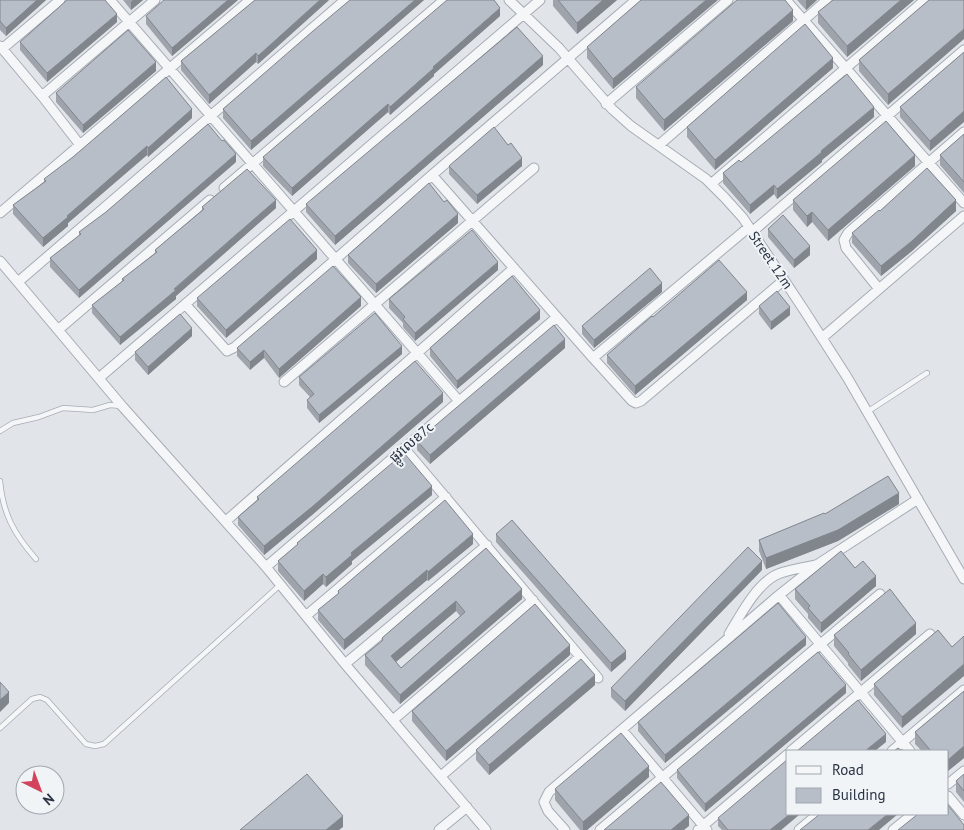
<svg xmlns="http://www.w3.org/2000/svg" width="964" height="830" viewBox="0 0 964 830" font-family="'PT Sans','Noto Sans Khmer',sans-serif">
<rect width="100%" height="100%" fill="#e1e5ea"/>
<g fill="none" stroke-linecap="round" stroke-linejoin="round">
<defs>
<path id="service" d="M867,412l60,-39
M0,431l13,-8 26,-6 24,-9 30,2 17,-5 11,1
M0,481c3,33 14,53 36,78
M0,728l32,-29 8,-2 7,3 39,44 9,2 9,-2 176,-159"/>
<path id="minor" d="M110,0l349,401
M509,0l50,48 53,61 19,17 75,53 19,19 18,20 61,92 43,67 117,202
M786,0l178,203
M0,46l42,50 38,49
M2,49l58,-49
M42,96l113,-96
M606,104l122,-104
M659,145l168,-145
M432,175l161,183 156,-131
M711,184l214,-184
M224,188l220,-188
M0,213l250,-213
M752,232l212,-182
M0,261l122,145 144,161 79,97 141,166
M18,282l327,-282
M879,289l-33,-41 -2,-8 4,-7 116,-101
M185,304l42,47 8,-4 197,-172 204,-175
M58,330l152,-130
M822,338l142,-122
M593,358l39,43 4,2 5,-2 143,-121
M99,378l441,-378
M284,382l250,-214
M404,448l194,230
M226,521l288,-253
M266,567l291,-250
M779,595l131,156
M307,615l139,-118
M729,634c11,-18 26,-47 45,-58 10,-6 30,-8 41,-11
M345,664l142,-119
M393,720l140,-120
M622,730l85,100
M791,751l139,-117
M892,751l72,-61
M441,776l139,-119
M948,784l16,-13
M948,796l16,19
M439,830l28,-23
M565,830l-17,-19 -4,-9 5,-10 230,-197 39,-31 100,-65
M600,830l280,-236
M698,830l90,-76
M799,830l19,-16
M893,830l20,-16"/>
</defs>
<use href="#service" stroke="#a6acb5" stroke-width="6"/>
<use href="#minor" stroke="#a6acb5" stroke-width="11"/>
<use href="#service" stroke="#f4f6f8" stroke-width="4.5"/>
<use href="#minor" stroke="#f4f6f8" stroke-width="9"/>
</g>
<path fill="#9ea3ac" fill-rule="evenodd" d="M0,0h46l-40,36 -6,-6z
M123,0h20l-12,10z
M238,0l-66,56 -26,-32v-8z
M255,0h74l-71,64 -2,-2 -47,42 -28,-34v-9z
M350,0h74l-173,150 -28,-32v-9z
M553,0h64l-40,34 -24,-28z
M641,0l-28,89 -26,-31v-11z
M797,0h20l-11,10z
M833,0h81l-67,57 -29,-34v-11z
M929,0l-41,105 -29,-34v-11z
M500,16l-66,58v2l-44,39 -2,-3 -96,84 -29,-30v-9z
M793,21l-129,110 -28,-33v-11z
M117,22l-70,60 -27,-32v-8z
M964,52l-34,99 -30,-34v-10z
M543,65l-208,180 -29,-33v-8z
M833,68l-118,102 -28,-33v-10z
M156,71l-73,62 -27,-31v-9z
M874,117l-52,43v2l-45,37 -3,-5 -24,20 -27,-31v-10l18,-11z
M192,118l-44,39 -1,-2 -79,68v3l-25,21 -30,-33v-9l31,-23v-3z
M964,134v59l-24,-28v-10z
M236,162l-157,136 -29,-31v-9l29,-22v-4z
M449,166h73l-45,38 -28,-30z
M915,166l-87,75 -16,-19 -5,5 -14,-17v-10z
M202,207l74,1 -100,88v3l-56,46 -28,-32v-8l30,-23v-3l33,-26v-3l47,-40z
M880,211h76l-44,40 -31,25 -29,-33v-10z
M458,223l-82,70 -28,-30v-8z
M768,229l42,26 -16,13 -26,-31z
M317,259l-91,79 -29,-32v-8z
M498,270l-83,71 -12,-14v-4l-14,-15v-9z
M662,292l-68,56 -12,-14v-8z
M747,300l-112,95 -28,-32v-8z
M361,306l-82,72 -15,-20 -14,12 -13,-14v-8z
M759,306l31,9 -19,15 -12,-16z
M540,319l-83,70 -27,-33v-8z
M192,336l-44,39 -13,-15v-8z
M565,348l-135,116 -13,-14v-9z
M402,354l-83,69 -12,-15v-8l3,-3 -11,-12v-8z
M443,402l-131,113 -48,40 -26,-30v-8l19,-16v-4z
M432,495l-80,66v3l-26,23 -3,-3 -19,17 -26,-30v-10l19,-16v-2z
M899,504l-61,37 -72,28 -7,-18v-11l66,-26z
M496,534l130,125 -15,13 -115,-130z
M473,544l-45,37 -1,-1 -83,70 -26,-30v-10l20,-16v-3z
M486,548l36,51 -122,105 -35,-39v-10l17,-14v-3zM456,611l4,5 -59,52 -5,-6z
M855,568l21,18 -55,47 -13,-15v-4l-13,-15v-10z
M762,570l-137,141 -14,-14v-9z
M916,634l-55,47 -13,-16v-2l-14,-17v-11z
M806,645l-141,118 -27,-32v-9z
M952,647l-50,81 -28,-33v-11z
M570,655l-124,106 -34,-40v-10z
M595,685l-106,90 -13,-15v-10z
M964,691v67l-16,13v-20h-26l-7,-7v-12z
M846,693l-141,119 -28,-34v-8z
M964,774v28l-8,-10v-11z
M649,777l-62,53h-7l-25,-30v-11z
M800,814l-19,16h-59l-4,-4v-8z"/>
<path fill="#81858c" d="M37,0h9l-40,36v-8z
M133,0h10l-12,10v-8z
M228,0h10l-66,56v-8z
M320,0h9l-71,64v-8z
M415,0h9l-173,150v-9z
M603,0h14l-40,34v-11z
M706,0h12l-105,89v-10z
M806,0h11l-11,10z
M901,0h13l-67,57v-11z
M500,8v8l-66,58v2l-44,39v-8l43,-40z
M793,10v11l-129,110v-11z
M117,14v8l-70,60v-9z
M964,29v10l-76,66v-11z
M256,53v9l-47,42v-9z
M543,56v9l-208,180v-9z
M833,58v10l-118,102v-10z
M156,62v9l-73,62v-8z
M388,104v8l-96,84v-8z
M874,107v10l-52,43v2l-45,37v-10l44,-38z
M192,109v9l-44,39v-9z
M964,111v11l-34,29v-10z
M147,146v9l-79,68v3l-25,21v-9l24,-22z
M236,154v8l-157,136v-8z
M915,155v11l-87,75v-11z
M522,158v8l-45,38v-9z
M774,185v9l-24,20v-9z
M276,200v8l-100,88v3l-56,46v-8z
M956,200v11l-44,40 -31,25v-10z
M812,212v10l-5,5v-11z
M458,214v9l-82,70v-9z
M810,246v9l-16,13v-8z
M317,250v9l-91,79v-8z
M498,262v8l-83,71v-8z
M662,283v9l-68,56v-8z
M747,292v8l-112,95v-9z
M361,297v9l-82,72v-9z
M790,307v8l-19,15v-8z
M540,310v9l-83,70v-8z
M192,328v8l-44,39v-8z
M565,339v9l-135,116v-9z
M402,346v8l-83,69v-8z
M264,350v8l-14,12v-8z
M443,393v9l-131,113 -48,40v-9z
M432,486v9l-80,66v3l-26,23v-10l25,-24z
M899,493v11l-61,37 -72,28v-11z
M473,534v10l-45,37v-9z
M762,561v9l-137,141v-10z
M427,570v10l-83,70v-10z
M323,574v10l-19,17v-10z
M876,576v10l-55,47v-10z
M522,589v10l-122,105v-9z
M456,601v10l-65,55v-10z
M916,623v11l-55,47v-11z
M806,637v8l-141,118v-8z
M570,645v10l-124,106v-10z
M626,651v8l-15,13v-9z
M964,664v12l-62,52v-11z
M595,675v10l-106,90v-10z
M846,685v8l-141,119v-8z
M9,692v11l-9,9v-12z
M886,734v8l-11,9h-10z
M964,746v12l-16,13v-11z
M649,766v11l-62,53h-4v-8z
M790,814h10l-19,16h-11z
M888,814h10l-19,16h-11z
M689,815v11l-5,4h-13z
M343,816v11l-4,3h-13z"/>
<path fill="#b8bec8" stroke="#81858c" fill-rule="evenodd" d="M0,0h37l-31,28 -6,-7z
M67,0h38l12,14 -70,59 -27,-31z
M164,0h64l-56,48 -26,-32z
M255,0h65l-62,56 -2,-3 -47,42 -28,-34z
M350,0h65l-164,141 -28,-32 90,-78z
M447,0h47l6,8 -67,59 1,1 -44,39 -2,-3 -96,84 -29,-31z
M558,0h45l-26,23z
M641,0h65l-93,79 -26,-32z
M737,0h48l8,10 -129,110 -28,-33z
M833,0h68l-54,46 -29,-34z
M929,0h35v29l-76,65 -29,-34z
M805,24l28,34 -118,102 -28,-33z
M517,27l26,29 -208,180 -29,-32z
M128,30l28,32 -73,63 -27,-32z
M964,52v59l-34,30 -30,-34z
M847,74l27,33 -53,44 1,1 -45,37 -3,-4 -24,20 -27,-32 16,-13 2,2z
M166,77l26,32 -44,39 -1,-2 -80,70 1,1 -25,21 -30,-33 33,-24 -2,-2 29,-22z
M886,121l29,34 -87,75 -16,-18 -5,4 -14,-16z
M208,124l14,17 2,-1 12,14 -157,136 -29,-32 31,-24 -2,-2 27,-20z
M494,127l14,18 3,-2 11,15 -45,37 -28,-29z
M964,134v48l-24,-27z
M927,168l29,32 -44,41 -31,25 -29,-33 27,-23 1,1z
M247,169l29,31 -102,89 2,1 -56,47 -28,-32 32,-25 -2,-1 35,-27 -2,-2 49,-41 -2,-2z
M429,183l15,19 3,-2 11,14 -82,70 -28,-29z
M783,215l27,31 -16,14 -26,-31z
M290,219l27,31 -91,80 -29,-32z
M472,230l26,32 -83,71 -12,-14 2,-2 -16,-18z
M719,260l28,32 -112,94 -28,-31 45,-39 1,1z
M333,266l28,31 -82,72 -15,-19 -14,12 -13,-14z
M650,268l12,15 -68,57 -12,-14z
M512,276l28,34 -83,71 -27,-33z
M777,291l13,16 -19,15 -12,-16z
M375,313l27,33 -83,69 -12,-15 7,-6 -15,-17z
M180,314l12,14 -44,39 -13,-15z
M554,325l11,14 -135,116 -13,-14z
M415,361l28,32 -131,114 -48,39 -26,-29 21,-18 -2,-2z
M404,453l28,33 -81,67 1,2 -26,22 -3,-3 -19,17 -26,-30 20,-17 -1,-1z
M888,476l11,17 -61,37 -72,28 -7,-18 65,-27 1,1z
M445,500l28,34 -45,38 -1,-2 -83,70 -26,-30 21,-17 -1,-2z
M512,520l114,131 -15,12 -115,-129z
M748,547l14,14 -137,140 -14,-13z
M486,548l36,41 -122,106 -35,-40 18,-15 -1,-2zM456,601l9,11 -64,56 -10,-12z
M841,551l14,17 8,-7 13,15 -55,47 -13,-15 2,-2 -15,-17z
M890,589l26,34 -55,47 -13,-16 1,-1 -15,-18z
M778,603l28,34 -141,118 -27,-33z
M535,604l35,41 -124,106 -34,-40z
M938,630l14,17 12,-11v28l-62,53 -28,-33z
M818,652l28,33 -141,119 -28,-34z
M581,659l14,16 -106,90 -13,-15z
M0,682l9,10 -9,8z
M964,691v55l-16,14v-9h-17l-16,-19z
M858,700l28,34 -21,17h-68z
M621,733l28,33 -66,56 -28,-33z
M898,748l4,3h-8z
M788,759v55h2l-20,16h-42l-10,-12z
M307,774l36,42 -17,14h-86z
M964,774v17l-8,-10z
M661,782l28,33 -18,15h-67z
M948,805l16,20v5h-66l20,-16h30z
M820,814h68l-20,16h-68z"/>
<g text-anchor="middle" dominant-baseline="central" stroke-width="4" stroke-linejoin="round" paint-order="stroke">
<g font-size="14" fill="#293343" stroke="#f1f4f7">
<text transform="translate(771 260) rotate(56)">Street 12m</text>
<text transform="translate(411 442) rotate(-41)">ផ្លូវលេខ7c</text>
</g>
</g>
<rect x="786" y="750" width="162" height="65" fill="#f1f4f7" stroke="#a1a7af"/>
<rect x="796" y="766" width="25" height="8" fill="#f4f6f8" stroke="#a1a7af"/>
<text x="832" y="775" font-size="15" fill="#293343">Road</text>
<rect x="796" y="788" width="25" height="15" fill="#b8bec8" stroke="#a1a7af"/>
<text x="832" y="800" font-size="15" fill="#293343">Building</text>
<g transform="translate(40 790) rotate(138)"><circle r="24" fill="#f1f4f7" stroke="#a1a7af"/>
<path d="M0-4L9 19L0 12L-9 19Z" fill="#d2445e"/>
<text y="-8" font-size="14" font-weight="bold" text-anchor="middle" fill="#293343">N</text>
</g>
</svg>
